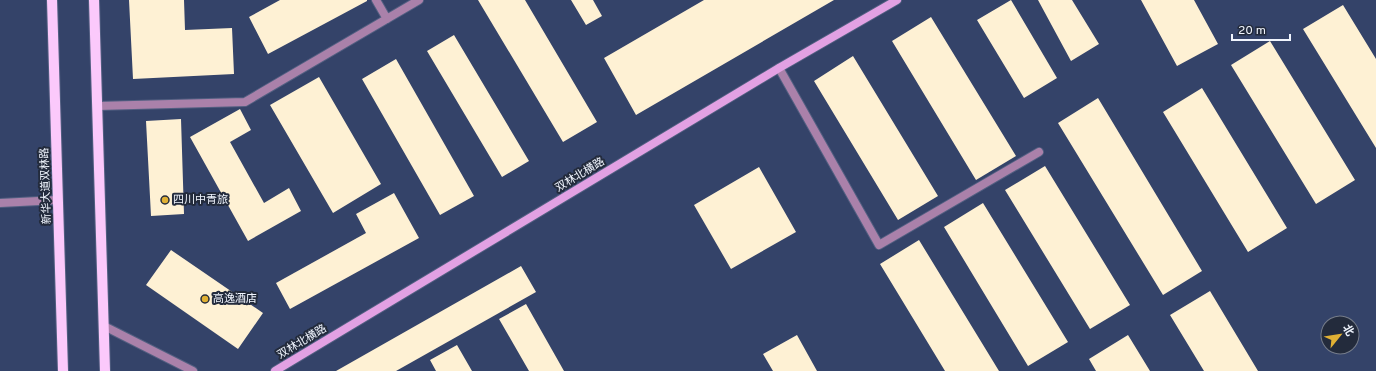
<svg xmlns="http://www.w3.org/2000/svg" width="1376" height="371" viewBox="0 0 1376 371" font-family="Overpass,'Noto Sans SC',sans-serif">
<rect width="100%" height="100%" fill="#344369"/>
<path fill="#fef1d4" d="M129,0h55l1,30 47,-2 2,46 -101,5z
M280,0h87v1l-99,53 -19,-37z
M478,0h47l72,122 -34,20z
M571,0h22l9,16 -16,9z
M704,0h130l-198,115 -32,-57z
M1011,0l46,78 -33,20 -47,-78z
M1038,0h34l27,44 -28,17z
M1141,0h53l24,44 -41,22z
M1343,5l33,54v89l-73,-119z
M931,17l85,139 -40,24 -84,-139z
M454,35l75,126 -27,16 -75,-126z
M1270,41l85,139 -39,24 -85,-139z
M853,56l85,140 -40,24 -84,-139z
M396,59l78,137 -34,19 -78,-136z
M319,77l62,107 -48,29 -63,-108z
M1202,88l85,140 -39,24 -85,-140z
M1098,98l104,173 -39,24 -105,-172z
M240,109l11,21 -21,12 34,61 25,-15 12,23 -53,30 -58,-104z
M181,119l3,95 -33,2 -5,-95z
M1045,166l85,139 -40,24 -85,-139z
M759,167l37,65 -65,37 -37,-64z
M394,193l25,45 -129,71 -14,-26 90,-50 -10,-19z
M983,203l85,139 -40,24 -84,-139z
M919,240l80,131h-54l-65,-107z
M171,250l92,63 -25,36 -92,-64z
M521,266l15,26 -140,79h-60z
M1210,291l48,80h-54l-34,-56z
M526,304l38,67h-35l-30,-52z
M797,335l20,36h-44l-10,-17z
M1128,335l22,36h-54l-7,-12z
M457,345l15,26h-36l-6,-11z"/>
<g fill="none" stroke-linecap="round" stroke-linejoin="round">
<defs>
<path id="lane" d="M104,326l89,45"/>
<path id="street" d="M376,0l11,19
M779,68l100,177 160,-93
M97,106l148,-4 174,-102
M0,203l58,-3"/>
<path id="secondary" d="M275,371l504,-303 118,-68"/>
<path id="primary" d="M52,0l11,371
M94,0l11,371"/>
</defs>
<use href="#lane" stroke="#525f81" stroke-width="10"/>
<use href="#street" stroke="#525f81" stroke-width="10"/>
<use href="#secondary" stroke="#525f81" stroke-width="10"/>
<use href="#primary" stroke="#525f81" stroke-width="12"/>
<use href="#lane" stroke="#aa81aa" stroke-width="8"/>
<use href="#street" stroke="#aa81aa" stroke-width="8"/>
<use href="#secondary" stroke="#e2a1e3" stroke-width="8"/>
<use href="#primary" stroke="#fbc9fb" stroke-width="10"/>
</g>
<g fill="#e0b034" stroke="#232b3c" stroke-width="1.5">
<circle cx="165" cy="200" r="4"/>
<circle cx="205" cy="299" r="4"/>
</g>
<g text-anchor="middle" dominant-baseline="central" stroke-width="4" stroke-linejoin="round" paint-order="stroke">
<g font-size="11" fill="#f0f5fe" stroke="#232b3c">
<text transform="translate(580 175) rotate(-31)">双林北横路</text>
<text transform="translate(46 186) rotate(-92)">新华大道双林路</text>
<text transform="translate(302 342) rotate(-31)">双林北横路</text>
</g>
<g font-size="11" fill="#f0f5fe" stroke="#232b3c" text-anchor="start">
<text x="173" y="200">四川中青旅</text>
<text x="213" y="299">高逸酒店</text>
</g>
</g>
<g transform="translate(1340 335) rotate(60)"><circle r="19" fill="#232b3c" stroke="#757c8a"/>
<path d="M0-3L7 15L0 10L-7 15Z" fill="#e0b034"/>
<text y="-6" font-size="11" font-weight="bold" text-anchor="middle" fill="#f0f5fe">北</text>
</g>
<path d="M1232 34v6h58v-6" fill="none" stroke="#f0f5fe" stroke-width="2"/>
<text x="1238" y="34" font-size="12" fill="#f0f5fe" stroke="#232b3c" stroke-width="3" paint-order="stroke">20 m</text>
</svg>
